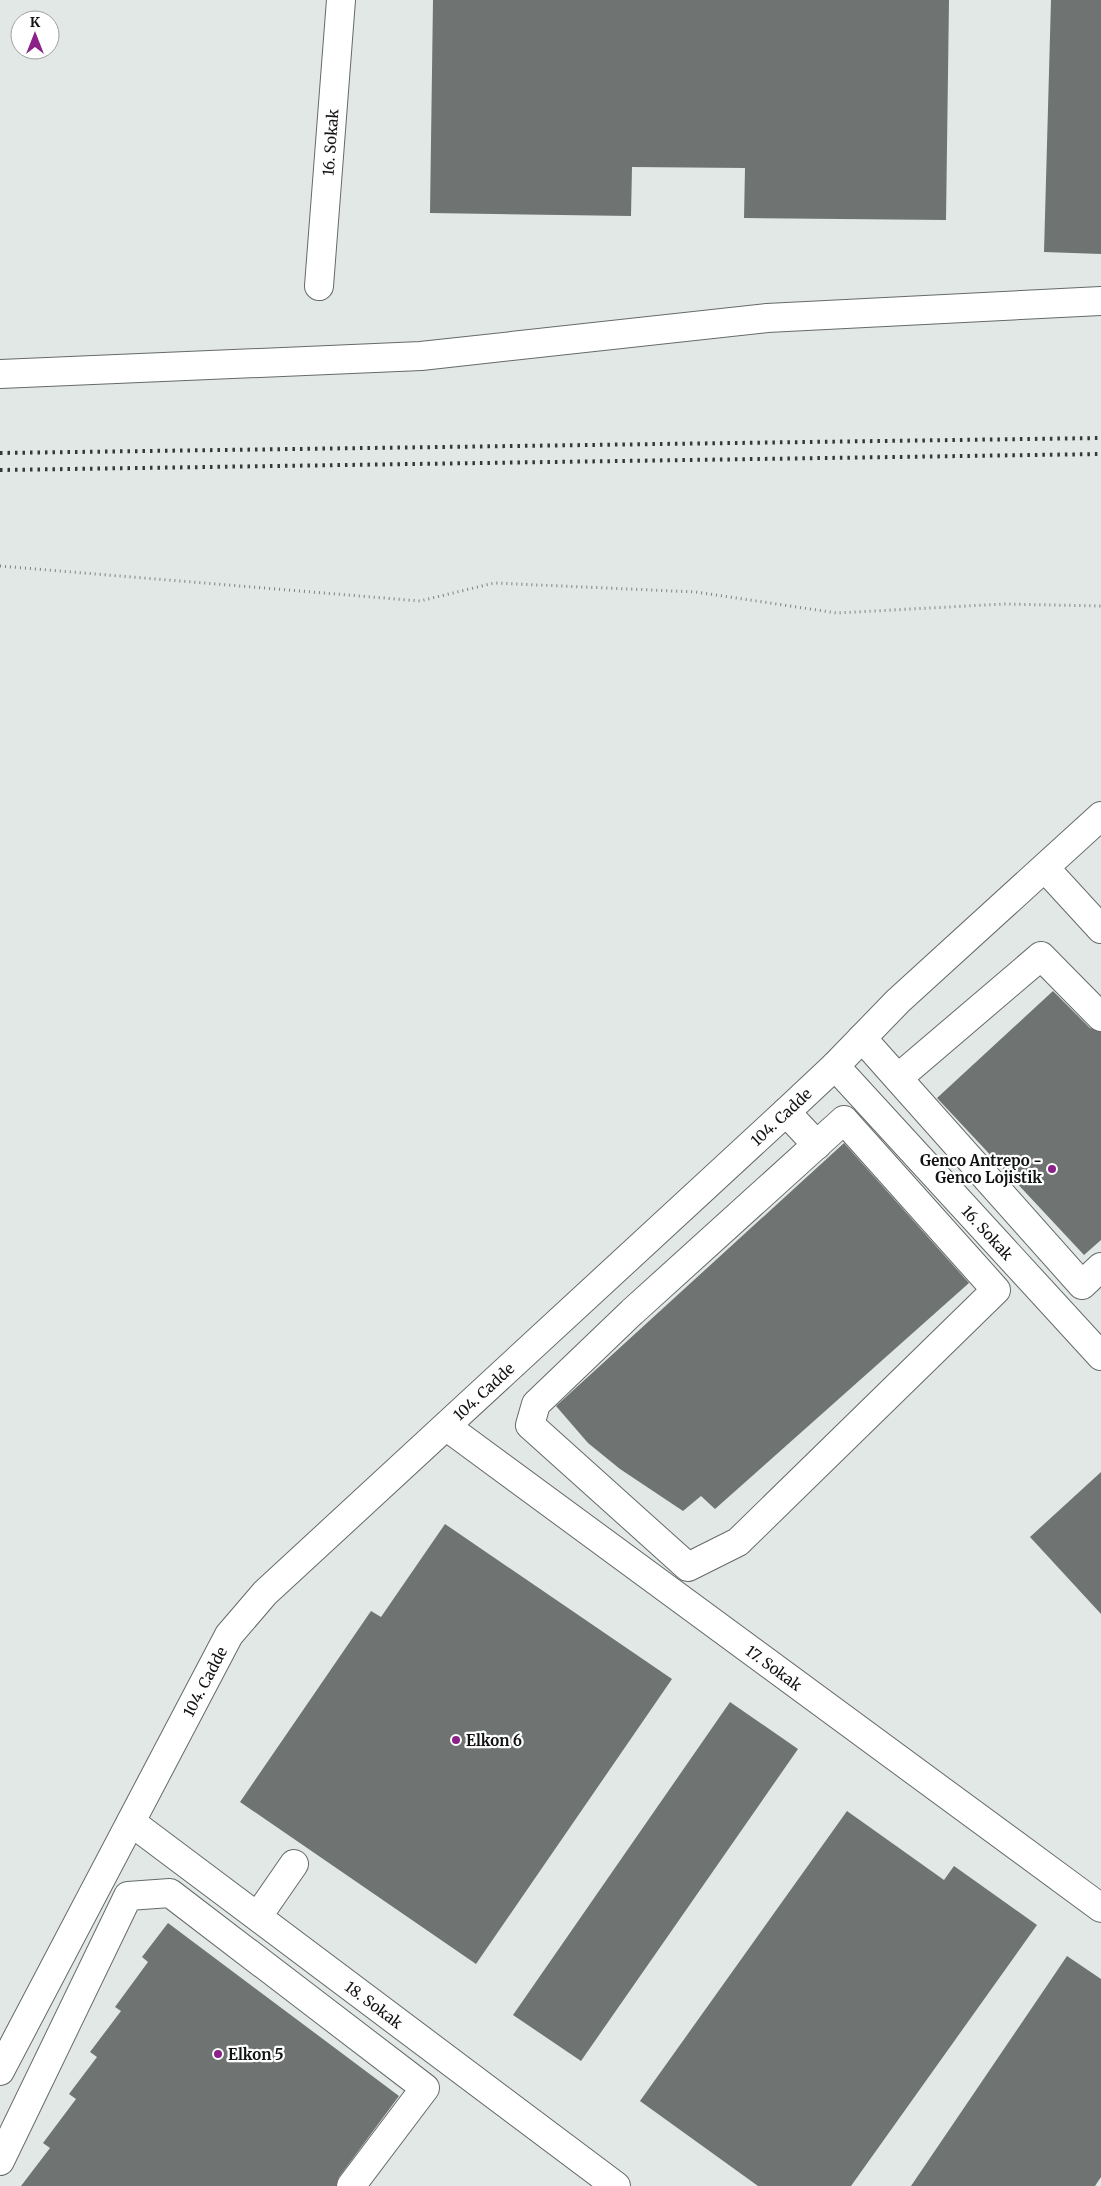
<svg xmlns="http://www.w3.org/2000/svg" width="1101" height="2186" viewBox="0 0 1101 2186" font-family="Merriweather,serif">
<rect width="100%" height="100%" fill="#e2e8e6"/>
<path fill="#6f7472" d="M433,0h516l-3,220 -202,-2 1,-50 -113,-1 -1,49 -201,-3z
M1051,0h50v254l-57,-2z
M1053,991l37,37 11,4v208l-17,15 -147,-157z
M844,1143l125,140 -254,226 -14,-13 -18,15 -63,-42 -32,-26 -32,-37z
M1101,1472v142l-71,-77z
M445,1524l227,155 -196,285 -236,-162 131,-191 10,6z
M730,1702l68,47 -217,312 -68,-46z
M847,1811l97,69 10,-14 83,59 -186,261h-93l-118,-85z
M168,1923l231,173 -60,81 -3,9h-315l29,-38 -7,-5 33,-44 -7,-5 28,-37 -7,-5 31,-41 -6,-4 33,-45 -6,-5z
M1067,1956l34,23v198l-6,9h-184z"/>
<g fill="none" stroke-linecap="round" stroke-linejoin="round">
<defs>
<g id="minor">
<path id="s1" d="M319,286l22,-286"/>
<path d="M0,374l421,-18 346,-38 334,-17"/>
<path d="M1045,868l56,61"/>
<path d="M862,1038l220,247 19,-18"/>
<path id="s2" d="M835,1066l266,290"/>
<path d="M898,1078l143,-122 60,61"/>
<path d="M786,1112l31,33"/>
<path d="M844,1120l152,170 -258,252 -50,25 -158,-142 6,-21 96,-92z"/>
<path id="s3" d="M447,1427l654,481"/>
<path id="s4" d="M131,1822l485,364"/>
<path d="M258,1916l36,-52"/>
<path id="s5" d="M0,2071l229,-436 36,-42 521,-481 49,-46 63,-65 203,-185"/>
<path d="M0,2161l128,-265 42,-3 255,195 -74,98"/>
</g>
</defs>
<use href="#minor" stroke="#656a69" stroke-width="30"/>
<path stroke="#7d817f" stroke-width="3" stroke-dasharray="1 4" stroke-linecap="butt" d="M0,566l420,35 74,-18 202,9 141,21 167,-9 97,2"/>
<use href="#minor" stroke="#fff" stroke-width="28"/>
<path stroke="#343736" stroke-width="4" stroke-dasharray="2.5 5" stroke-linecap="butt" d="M0,453l1101,-15
M0,470l1101,-16"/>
</g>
<g fill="#8a2288" stroke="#fff" stroke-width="2">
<circle cx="1052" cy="1169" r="5"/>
<circle cx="456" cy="1740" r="5"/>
<circle cx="218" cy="2054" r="5"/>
</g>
<g text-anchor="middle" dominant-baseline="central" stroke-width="4.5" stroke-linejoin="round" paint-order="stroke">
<g font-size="15" fill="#121413" stroke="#fff">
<text stroke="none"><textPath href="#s1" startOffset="144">16. Sokak</textPath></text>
<text stroke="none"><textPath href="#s5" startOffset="1250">104. Cadde</textPath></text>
<text stroke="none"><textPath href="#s2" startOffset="226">16. Sokak</textPath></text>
<text stroke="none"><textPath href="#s5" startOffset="845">104. Cadde</textPath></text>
<text stroke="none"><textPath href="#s3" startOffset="406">17. Sokak</textPath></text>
<text stroke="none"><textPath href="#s5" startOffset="440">104. Cadde</textPath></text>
<text stroke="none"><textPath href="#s4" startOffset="304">18. Sokak</textPath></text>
</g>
<g font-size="15" font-weight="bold" fill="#121413" stroke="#fff" text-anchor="start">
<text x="1042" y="1160" text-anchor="end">Genco Antrepo -<tspan x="1042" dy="17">Genco Lojistik</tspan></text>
<text x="466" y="1740">Elkon 6</text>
<text x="228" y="2054">Elkon 5</text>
</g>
</g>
<g transform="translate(35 35)"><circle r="24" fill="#ffffff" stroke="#a0a1a1"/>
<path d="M0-4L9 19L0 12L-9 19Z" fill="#8a2288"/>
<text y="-8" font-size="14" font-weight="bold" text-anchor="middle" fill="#121413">K</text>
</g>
</svg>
